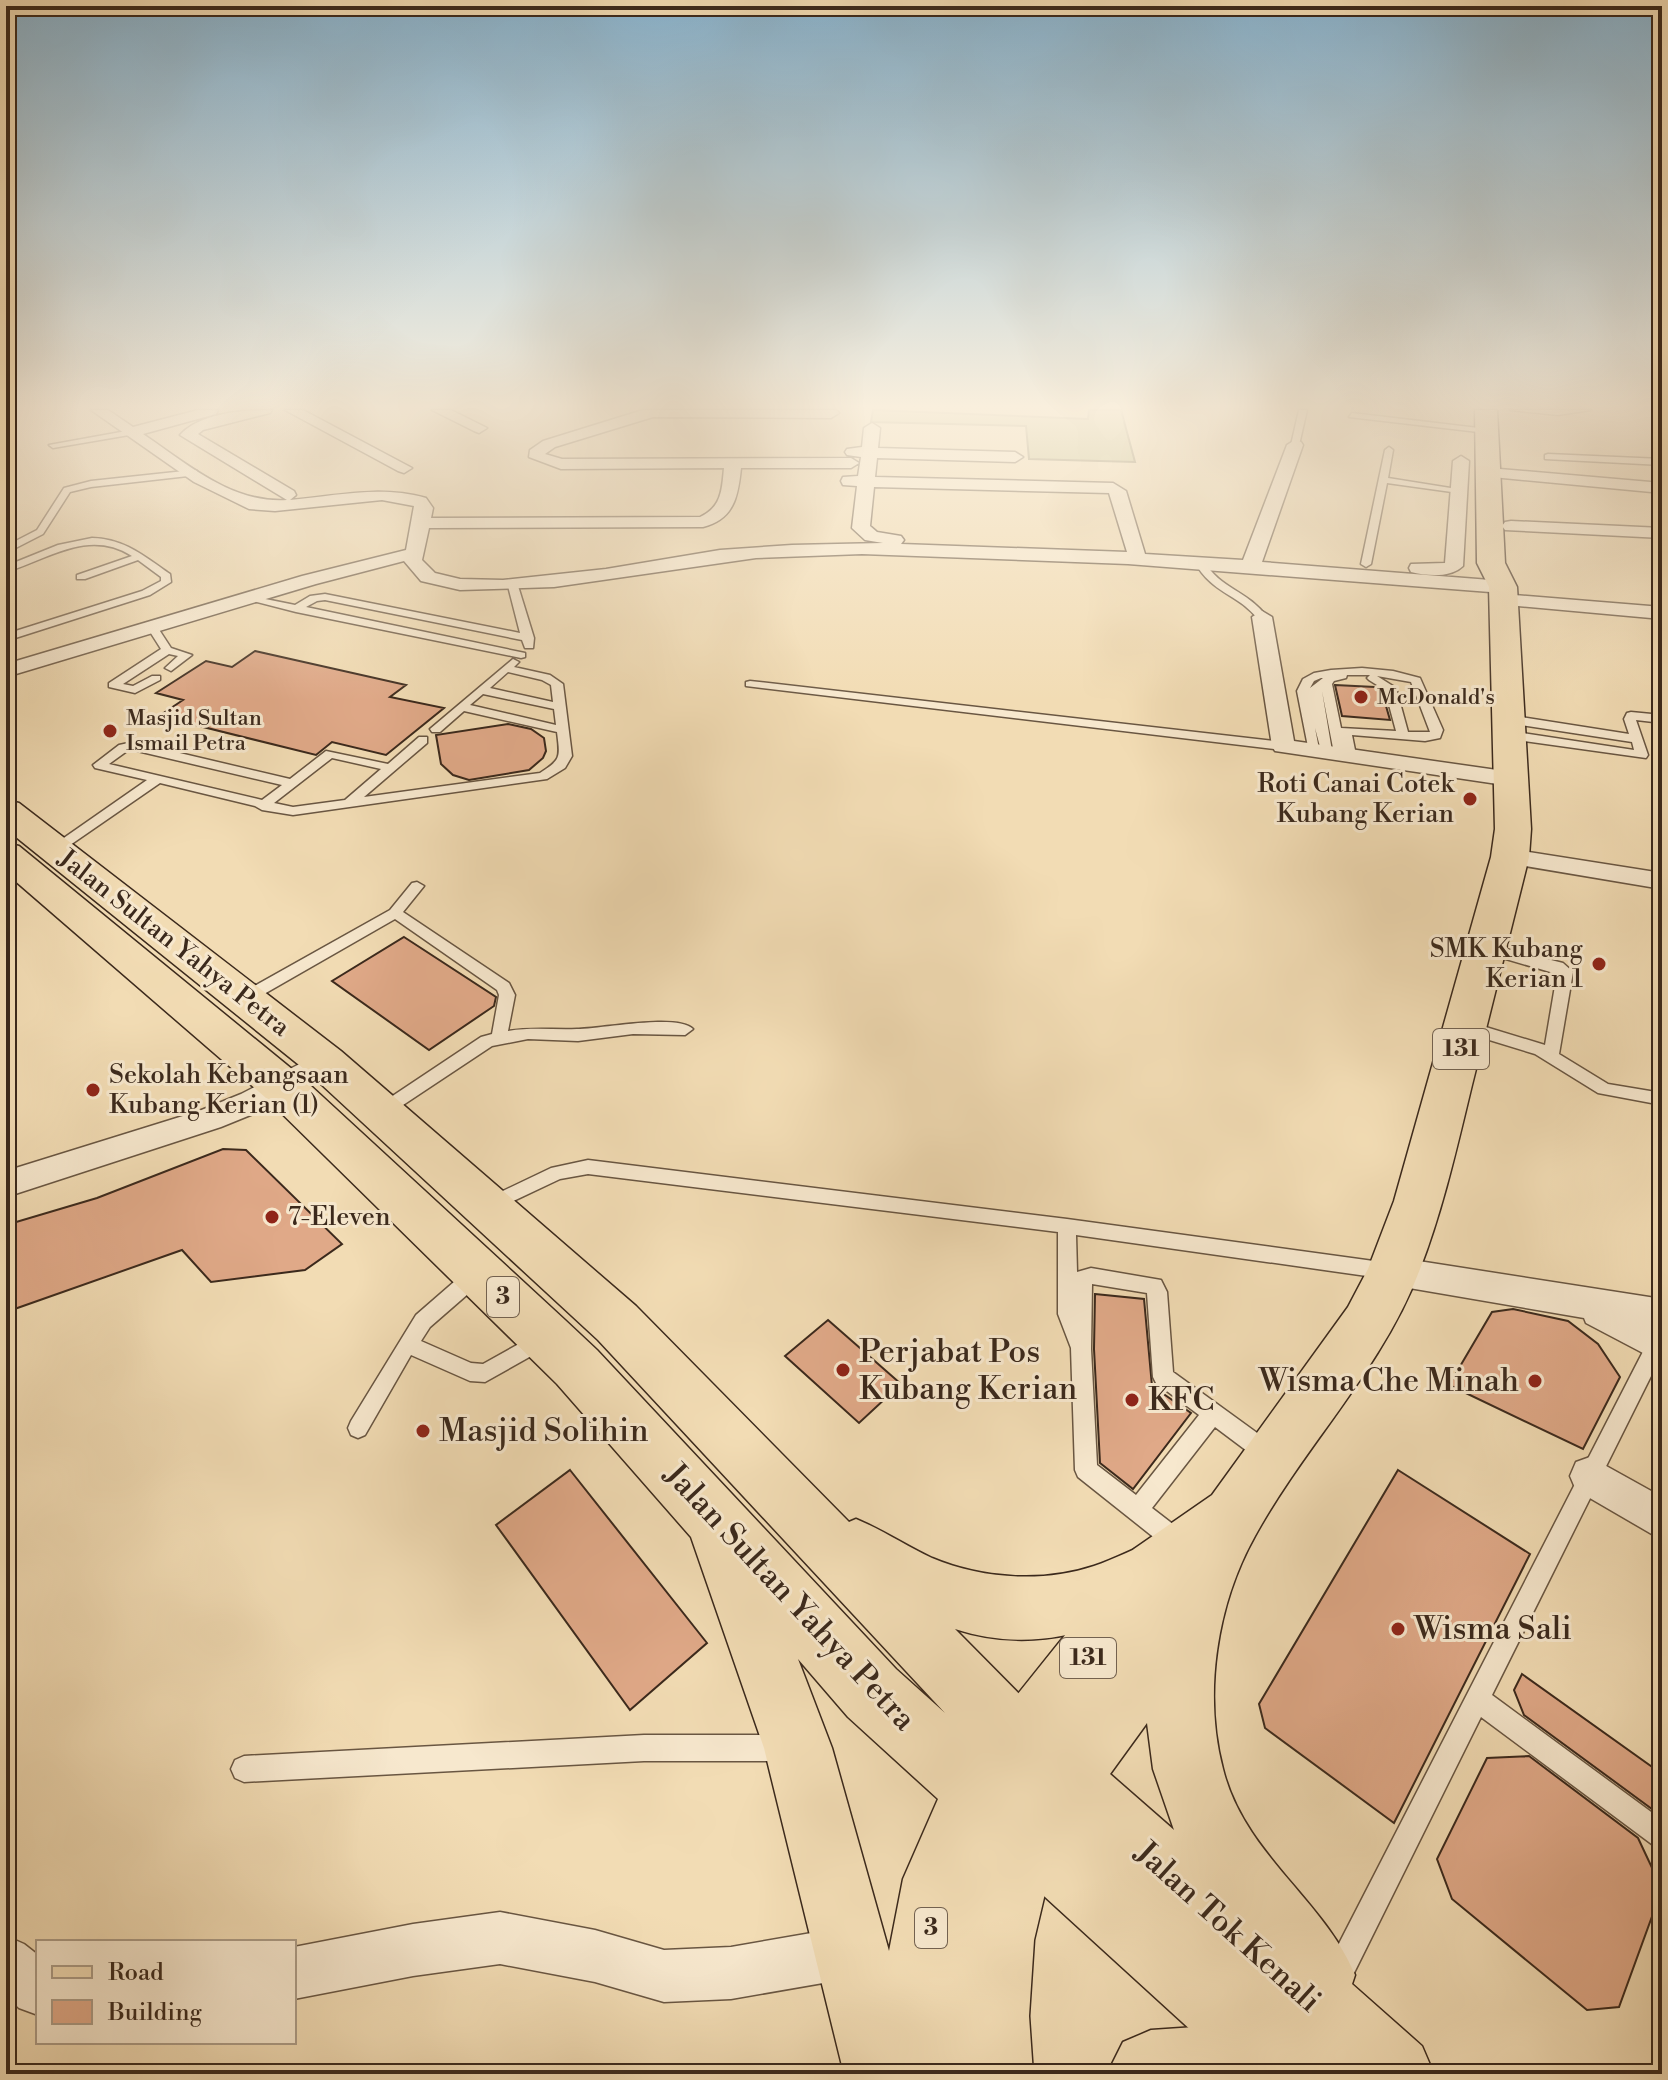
<svg xmlns="http://www.w3.org/2000/svg" width="1668" height="2080" viewBox="0 0 1668 2080" font-family="'Libre Bodoni',serif">
<rect width="100%" height="100%" fill="#f2dcb4"/>
<filter id="stains"><feTurbulence type="fractalNoise" baseFrequency=".0025" numOctaves="4"/><feColorMatrix values="0 0 0 0 .2 0 0 0 0 .09 0 0 0 0 .02 0 0 0 .5 -.17"/></filter>
<radialGradient id="worn" r=".72"><stop offset=".6" stop-color="#630" stop-opacity="0"/><stop offset="1" stop-color="#630" stop-opacity=".3"/></radialGradient>
<path fill="#c0bf89" stroke="#7e7452" stroke-width="2" d="M873,410l215,9 1,-9h32l14,52 -106,-3 -3,-33 -155,-4z"/>
<path fill="#e0a988" stroke="#3b291c" stroke-width="2" d="M255,651l151,34 -16,12 54,11 -58,47 -54,-13 -16,13 -157,-39 24,-16 -27,-7 50,-32 26,6z
M1335,685l40,2 7,5 8,28 -48,-4z
M508,724l23,5 13,9 2,13 -3,7 -14,12 -60,10 -16,-5 -12,-11 -5,-29z
M404,937l92,60 -2,9 -65,44 -97,-69z
M223,1149l23,1 96,94 -37,26 -94,12 -29,-32 -176,62v-87l91,-27z
M1095,1294l49,5 8,87 39,27 -58,76 -33,-26 -6,-114z
M1513,1309l55,12 30,23 22,33 -37,72 -134,-64 43,-73z
M828,1320l73,64 -42,39 -74,-67z
M570,1470l137,173 -77,67 -134,-185z
M1398,1470l132,84 -136,269 -129,-95 -6,-24z
M1522,1674l140,100v38h-6l-132,-97 -10,-25z
M1529,1756l109,82 24,51 -43,118 -32,3 -135,-111 -15,-40 50,-101z"/>
<g fill="none" stroke-linecap="round" stroke-linejoin="round">
<defs>
<path id="service" d="M1299,410h8l-8,35 -4,3 -4,-3z
M1510,410h81l-33,5z
M1352,413l135,16 4,2 -4,2 -138,-16z
M132,430l3,4 -82,14 -4,-3z
M1389,447l4,3 -5,28 75,12 -4,3 -72,-10 -16,81 -5,3 -5,-3 24,-114z
M1548,454l114,5v6l-117,-6v-4z
M194,470l3,1v4l-106,12 -21,5 -27,42 -37,19v-7l31,-16 27,-42 27,-7z
M92,538c33,1 52,18 78,36l1,8 -21,13 -144,46v-7l136,-43 19,-10v-4l-23,-17 -53,19h-8v-4l55,-19c-43,-28 -84,3 -126,16v-6l52,-21z
M1196,559h6c20,32 44,30 65,58l-1,2h-8c-22,-27 -45,-24 -64,-58z
M513,583l5,3 16,52 -1,10h-8l-3,-8 -197,-40 -8,1 -11,6 219,46v4l-4,1 -225,-46 -55,-14 5,-3 49,10 15,-9 15,-2 195,39 -12,-47z
M148,625h8l15,23 21,7 -21,16 -6,-3 13,-12 -9,-2 -46,30 10,2 19,-10h8v4l-25,13 -26,-6v-4l52,-34 -14,-22z
M513,659l6,3 -5,5 36,8 13,9 9,72 -7,12 -18,11 -254,36 -31,-5 -7,-4 -95,-23 -100,69 -5,1 -7,-4 99,-69 -52,-12 -2,-3 26,-20 14,-3 157,37 36,-28 62,13 31,-27h8v6l-63,54 176,-24c22,-14 20,-16 17,-41l-93,-21 -24,21h-8l-2,-3zM508,672l34,8 9,5 2,17 -63,-14zM483,694l71,15 2,16 -86,-20zM133,750l149,35 -20,15 -153,-36 18,-13zM332,758l49,11 -36,31 -52,7 -19,-4z
M1362,668l31,3 27,7 23,52 -3,8 -15,3 -73,-6 4,20 -6,4 -4,-1 -3,-7h-8l-2,-3 -11,-57 10,60 -2,3h-8l-7,-26 4,21 -2,3h-8l-12,-61 6,-12 11,-6 17,-3zM1347,675h23l-3,3 2,2 16,10 11,41 -55,-3 -9,-44 2,-3 12,-3zM1377,676l34,6 19,50h-22l-12,-44zM1321,678h2l-13,10 4,-7z
M750,681l533,61 6,4 -6,4 -537,-64v-4z
M1631,712l31,3v8l-26,-3 12,35 -2,3 -137,-19 -6,-4 6,-4 125,19 -2,-8 -124,-19 -6,-4 6,-4 121,19 -5,-15 3,-6z
M417,882l7,4 -21,26 106,71 6,12 -7,36c24,-4 45,-1 69,-2 23,0 101,-16 116,0l-8,6 -52,-1 -55,7 -50,-2 -36,7 -104,69h-12l-2,-4 2,-4 105,-70 11,-3 7,-39 -2,-5 -102,-71 -145,83h-10l-3,-4 3,-4 150,-84 22,-27z
M1487,944l76,19 10,9 -14,82 49,30 54,9v12l-64,-12 -63,-39 -75,-23 -2,-4 2,-4 6,-2 79,24 12,-71 -75,-22 -2,-3 2,-3z
M588,1160l479,59 321,44 7,2 2,6 -2,6 -7,2 -312,-44 1,37 14,-4 70,12 6,12 6,80 102,74 3,7 -3,7 -8,3 -8,-3 -44,-33 -63,81 35,27 3,8 -3,8 -8,3 -8,-3 -93,-74 -3,-7 -4,-122 -13,-34v-82l-470,-58 -28,5 -70,33 -6,-2 -3,-5 3,-5 67,-32zM1092,1284l55,9 6,84 3,6 43,32 -63,80 -39,-30 -6,-116z
M477,1266l7,2 2,6 -2,6 -54,47 -9,14 50,22 12,1 59,-33 7,3 3,6 -3,6 -64,36 -15,-1 -59,-26 -46,80 -7,3 -7,-3 -3,-7 3,-7 65,-106 54,-47z
M1657,1335l5,2v17l-170,341 170,125v29l-9,-4 -172,-128 -133,268 -10,4 -10,-4 -4,-10 4,-10 322,-627z
M644,1735h140l9,4 4,9 -4,9 -9,4h-140l-400,21 -9,-4 -4,-9 4,-9 9,-4z"/>
<path id="minor" d="M91,410h17l25,17 65,-17h20l-2,4 -73,20c43,29 89,70 144,66l-107,-65c20,-22 64,-25 92,-25l-2,3 -67,17 -5,4 96,57 2,4 -6,5c47,-4 89,-15 136,-2l7,10 -2,10 269,-1c22,-10 22,-28 24,-49l-163,1 -32,-12 1,-7 13,-9 100,-31h193l3,3 -8,5 -178,-1 -98,30 -10,7 17,5 289,-1 8,5 -8,5h-110c-3,29 -7,51 -38,59l-274,1 -7,32 13,13 25,6 43,1 103,-11 114,-19 72,-5 91,-2 -18,-3 -13,-12 5,-42 -14,-1 -2,-4 2,-4 15,-1 3,-19 -14,-2 -2,-3 2,-3 15,-2 2,-19 8,-5 8,5 -2,20 137,4 8,5 -8,5 -138,-4 -2,19 238,6 13,8 19,63 98,6 44,-115 8,-5 6,2 2,3 -41,117 241,19 10,6 -10,6 -375,-29 -266,-10 -106,4 -202,29 -94,3 -39,-9 -17,-20 -88,23 -310,93v-13l296,-88 104,-26 8,-44 -32,-6 -107,11 -26,-2 -55,-27zM874,487l235,6 18,59 -226,-8 3,-4 -3,-4 -24,-4 -7,-6z
M285,410h18l109,58 -8,5 -6,-2z
M432,410h19l36,18 -8,5 -5,-2z
M1461,456l8,5 -6,105c-12,12 -36,10 -52,6l-2,-4 2,-4 34,-1 8,-102z
M1488,468l174,15v10l-180,-17 -2,-3z
M1511,521l151,7v10l-157,-8 -3,-4 3,-4z
M1503,594l159,13v12l-166,-15 -3,-4z
M1262,611l10,6 22,124 217,31 8,2 4,5 -4,5 -8,2 -236,-35 -3,-5 -20,-129z
M1510,849l152,24v16l-161,-27 -4,-5 4,-5z
M325,1051l11,3 4,8 -4,8 -73,40 -42,17 -215,70v-26l193,-60 42,-17z
M1393,1257l269,42v64l-76,-40 -2,-5 -204,-35 -5,-11 5,-11z
M1590,1457l72,40v43l-86,-50 -6,-14 6,-14z
M500,1912l95,18 69,20 67,-3 121,-21 18,8 8,18 -8,18 -18,8 -121,21 -67,3 -69,-20 -95,-18 -87,12 -119,23v-52l119,-23z
M6,1936l18,8 14,11v60l-19,-7 -13,-12z"/>
<path id="primary" d="M1475,410h22l8,153 12,24 14,242 -2,28c-19,76 -38,152 -57,228 -15,62 -29,124 -52,184 -37,99 -115,176 -165,267 -38,68 -52,157 -32,233 21,85 102,132 132,206l-3,9 70,62 12,28h-195l-240,-219 -11,-25 11,-25 25,-11 12,5 -8,-19 2,-6 -9,4 -24,-10 -10,-24 10,-24 137,-171 78,-54 136,-188 20,-38 26,-68 97,-344 4,-28 -6,-242 -12,-24zM1147,1723l6,46 21,61 -64,-56z"/>
<path id="trunk" d="M6,800l13,3 322,248 295,255 213,216 7,-3c27,11 50,27 76,39 50,21 111,25 162,8 21,-7 41,-18 62,-26l22,9 9,22 -9,22c-75,35 -139,63 -223,36l90,91 43,35 10,25 -10,25 -32,42 -22,93 -5,76 4,58h-189l-80,-326 -73,-211 -134,-153 -291,-286 -260,-225v-30l13,3 279,228 267,246 32,30 299,319 49,44 -347,-373 -289,-267 -303,-244zM798,1659l50,58 90,82 -35,80 -14,72 -57,-203z
M1210,2026l43,8 28,12 12,28h-186l16,-32 28,-12z"/>
</defs>
<use href="#service" stroke="#695642" stroke-width="3"/>
<use href="#minor" stroke="#695642" stroke-width="3"/>
<use href="#primary" stroke="#3b291c" stroke-width="3"/>
<use href="#trunk" stroke="#3b291c" stroke-width="3"/>
<use href="#service" fill="#f7e8ce" fill-rule="evenodd"/>
<use href="#minor" fill="#f7e8ce" fill-rule="evenodd"/>
<use href="#primary" fill="#f2dcb4" fill-rule="evenodd"/>
<use href="#trunk" fill="#f2dcb4" fill-rule="evenodd"/>
</g>
<linearGradient id="sky" x2="0" y2="1"><stop stop-color="#89b6d3"/><stop offset="0.58" stop-color="#f9efdd"/><stop offset="1" stop-color="#f9efdd" stop-opacity="0"/></linearGradient>
<rect width="1668" height="701" fill="url(#sky)"/>
<g fill="#8f2418" stroke="#f7e8ce" stroke-width="3">
<circle cx="1361" cy="697" r="8"/>
<circle cx="110" cy="731" r="8"/>
<circle cx="1470" cy="799" r="8"/>
<circle cx="1599" cy="964" r="8"/>
<circle cx="93" cy="1090" r="8"/>
<circle cx="272" cy="1217" r="8"/>
<circle cx="843" cy="1370" r="8"/>
<circle cx="1535" cy="1381" r="8"/>
<circle cx="1132" cy="1400" r="8"/>
<circle cx="423" cy="1431" r="8"/>
<circle cx="1398" cy="1629" r="8"/>
</g>
<g text-anchor="middle" dominant-baseline="central" stroke-width="6" stroke-linejoin="round" paint-order="stroke">
<g font-size="22" fill="#3b291c" stroke="#f7e8ce" text-anchor="start">
<text x="1377" y="697">McDonald's</text>
<text x="126" y="718">Masjid Sultan<tspan x="126" dy="25">Ismail Petra</tspan></text>
</g>
<g fill="#f7e8ce" stroke="#736251" stroke-width="2">
<rect x="1433" y="1029" width="56" height="40" rx="6"/>
<rect x="487" y="1277" width="32" height="40" rx="6"/>
<rect x="1060" y="1638" width="56" height="40" rx="6"/>
<rect x="915" y="1908" width="32" height="40" rx="6"/>
</g>
<g font-size="24" font-weight="bold" fill="#3b291c">
<text x="1461" y="1049">131</text>
<text x="503" y="1297">3</text>
<text x="1088" y="1658">131</text>
<text x="931" y="1928">3</text>
</g>
<g font-size="26" fill="#3b291c" stroke="#f7e8ce" text-anchor="end">
<text x="1454" y="784">Roti Canai Cotek<tspan x="1454" dy="30">Kubang Kerian</tspan></text>
<text x="1583" y="949">SMK Kubang<tspan x="1583" dy="30">Kerian 1</tspan></text>
<text x="109" y="1075" text-anchor="start">Sekolah Kebangsaan<tspan x="109" dy="30">Kubang Kerian (1)</tspan></text>
<text x="288" y="1217" text-anchor="start">7-Eleven</text>
</g>
<g font-size="26" fill="#3b291c" stroke="#f7e8ce">
<text transform="translate(174 943) rotate(38)">Jalan Sultan Yahya Petra</text>
</g>
<g font-size="32" fill="#3b291c" stroke="#f7e8ce" text-anchor="start">
<text x="859" y="1352">Perjabat Pos<tspan x="859" dy="37">Kubang Kerian</tspan></text>
<text x="1519" y="1381" text-anchor="end">Wisma Che Minah</text>
<text x="1148" y="1400">KFC</text>
<text x="439" y="1431">Masjid Solihin</text>
<text x="1414" y="1629">Wisma Sali</text>
</g>
<g font-size="32" fill="#3b291c" stroke="#f7e8ce">
<text transform="translate(790 1597) rotate(47)">Jalan Sultan Yahya Petra</text>
<text transform="translate(1228 1927) rotate(42)">Jalan Tok Kenali</text>
</g>
</g>
<rect width="1668" height="2080" fill="none" stroke="#f2dcb4" stroke-width="32"/>
<rect x="8" y="8" width="1652" height="2064" fill="none" stroke="#3b291c" stroke-width="4"/>
<rect x="16" y="16" width="1636" height="2048" fill="none" stroke="#3b291c" stroke-width="2"/>
<rect x="36" y="1940" width="260" height="104" fill="#f7e8ce" stroke="#ac9c87" stroke-width="2"/>
<rect x="52" y="1966" width="40" height="12" fill="#f2dcb4" stroke="#ac9c87" stroke-width="2"/>
<text x="108" y="1980" font-size="24" fill="#3b291c">Road</text>
<rect x="52" y="2000" width="40" height="24" fill="#e0a988" stroke="#ac9c87" stroke-width="2"/>
<text x="108" y="2020" font-size="24" fill="#3b291c">Building</text>
<rect width="100%" height="100%" filter="url(#stains)"/>
<rect width="100%" height="100%" fill="url(#worn)"/>
</svg>
